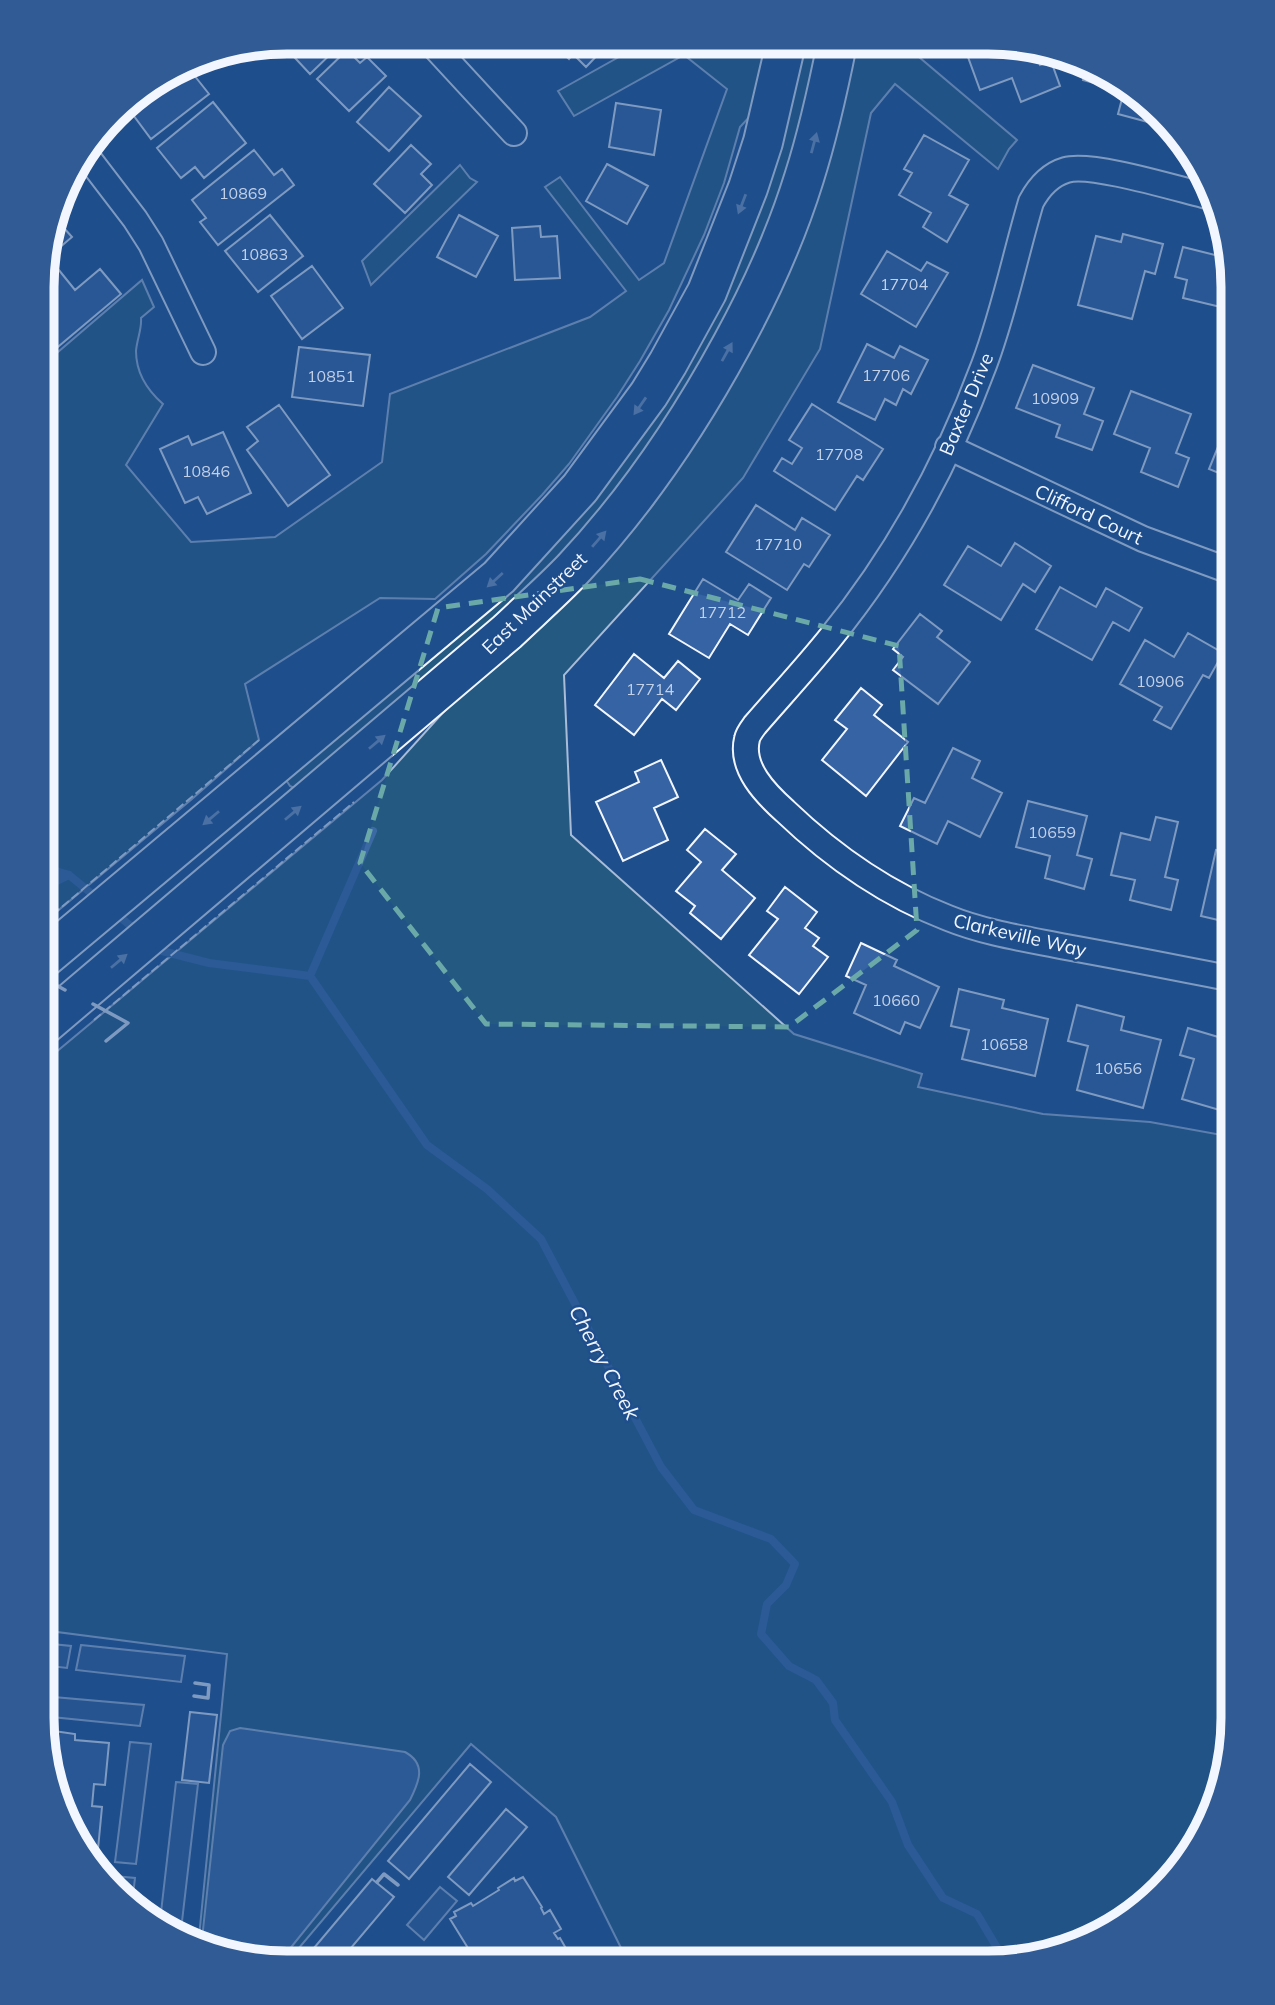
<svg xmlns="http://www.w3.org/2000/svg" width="1275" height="2005" viewBox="0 0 1275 2005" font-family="Mulish,sans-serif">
<rect width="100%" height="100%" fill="#1f4e8c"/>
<path fill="#245a82" stroke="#a8bbd7" stroke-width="2" d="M644,43h124l-15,70 -13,14 -16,56 -20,52 -35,75 -29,51 -23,36 -48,67 -27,31 -56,59 -51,45 -55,-1 -135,86 14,56 -67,59 -149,124 1,-559 98,-84 12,27 -13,11c1,11 -4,21 -5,33 0,22 11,39 27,53l-37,61 65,77 84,-5 107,-75 8,-68 200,-77 36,-26 -81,-104 15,-10 79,103 25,-17 63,-174 -43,-34 -110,61 -16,-25z
M803,44h16l-2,16 -32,120 -45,117 -89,153 -119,141 -236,198 -6,-3 -4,-6 351,-340z
M854,44h74l-9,13 98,83 -8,9 -11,20 -103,-85 -24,29 -51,236 -77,129 -179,197 7,160 223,199 128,40 -4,13 125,27 107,8 83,15 -1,597 -12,63 -37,70 -101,77 -94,19 -360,-1 -72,-145 -85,-73 -183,217h-32l-57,-24 28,-283 -185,-24 1,-567 339,-283 66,-73 73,-61 51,-49 36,-38 45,-54 50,-73 32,-54 47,-93z
M460,165l10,13 7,4 -106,103 -9,-24z"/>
<path fill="#305b95" stroke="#a8bbd7" stroke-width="2" d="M42,1643l29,3 -4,22 -25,-3z
M81,1645l104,11 -4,26 -105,-12z
M42,1696l102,9 -4,21 -98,-10z
M130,1742l21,2 -15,120 -21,-2z
M176,1782l22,2 -17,146 -21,-9z
M114,1876l21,2 -3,26 -19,-24z
M440,1887l17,14 -33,39 -17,-15z"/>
<path fill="#3b69a3" stroke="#a8bbd7" stroke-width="2" d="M240,1728l165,24c22,12 14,30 5,48l-130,161h-24l-54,-22 21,-194 7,-14z"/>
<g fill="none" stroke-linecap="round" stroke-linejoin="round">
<path stroke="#3b69a3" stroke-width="8" d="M43,867l26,8 28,23
M43,888l26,-13
M115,913l23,19
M153,944l9,7 47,12 101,13 117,169 60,44 54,50 120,228 33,43 77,29 24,25 -9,21 -19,19 -6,30 28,32 27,14 17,23 2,17 57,82 16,43 35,53 34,16 22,37 9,8
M310,976l63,-145"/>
</g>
<path fill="#3563a3" stroke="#f2f6ff" stroke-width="2" d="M288,42h48l3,4 -29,28 -29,-31z
M552,43h57l-23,24 -13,-13 -4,5z
M970,44h50l15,6 5,15 11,-4 9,25 -39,16 -9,-24 -32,12 -16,-44z
M347,50l13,13 7,-6 19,19 -37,35 -32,-32z
M186,65l23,29 -58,45 -26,-35z
M1085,71l52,22 23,30 -1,2 -41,-11 6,-23 -41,-11z
M389,87l32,29 -32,35 -32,-29z
M213,102l33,41 -42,35 -9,-11 -14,11 -24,-30z
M616,103l45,7 -7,45 -45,-8z
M924,135l45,25 -20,35 19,10 -21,37 -24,-15 8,-14 -32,-18 13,-22 -8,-4z
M411,145l20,19 -10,10 11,11 -27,28 -31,-29z
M254,150l20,25 8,-6 12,16 -76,60 -18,-23 6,-4 -14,-18z
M607,164l41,22 -21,38 -41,-23z
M270,215l33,41 -45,36 -33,-41z
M459,215l39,21 -22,41 -39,-20z
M55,218l17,19 -28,24v-5z
M540,226l1,11 16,-1 3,42 -45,2 -3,-52z
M1123,234l40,10 -8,30 -10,-3 -13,48 -54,-14 18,-69 25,6z
M1183,247l44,11 6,30v22l-50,-12 4,-18 -12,-3z
M887,251l34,20 6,-9 21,11 -32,54 -55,-33z
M54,264l21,26 25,-21 21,25 -68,57 -9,-11v-68z
M312,266l31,42 -41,31 -31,-43z
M867,344l27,14 6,-12 28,14 -17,34 -8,-5 -7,16 -11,-6 -10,21 -37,-18z
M299,347l71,8 -7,51 -71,-9z
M1033,365l61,23 -10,26 19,7 -11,29 -36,-13 4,-12 -44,-17z
M1131,391l60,23 -15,39 13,5 -11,29 -37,-15 9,-24 -36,-14z
M812,404l71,45 -20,31 -6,-4 -22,34 -61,-39 8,-13 10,6 10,-16 -13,-8z
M279,405l51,70 -42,31 -41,-56 11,-9 -11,-14z
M1231,415l2,1v72l-5,-2 3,-8 -22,-9z
M223,432l28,61 -44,21 -9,-17 -13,6 -25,-54 28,-13 4,9z
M756,505l39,25 7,-12 28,17 -21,32 -5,-3 -17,26 -61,-38z
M1015,543l36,23 -16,26 -12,-8 -22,36 -57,-35 24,-39 33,20z
M703,579l35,21 11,-16 22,14 -23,37 -18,-11 -21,34 -40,-24z
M1060,587l36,20 10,-19 36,20 -13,23 -16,-9 -21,38 -56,-31z
M920,614l22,17 -5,6 33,25 -32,42 -45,-34 10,-13 -10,-8z
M1188,633l35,20 -14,25 -6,-3 -32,54 -17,-9 8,-13 -42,-23 25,-44 29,17z
M634,654l30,24 14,-17 22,18 -24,31 -14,-11 -28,36 -39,-30z
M861,688l21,17 -8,10 34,27 -42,54 -44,-36 25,-31 -12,-9z
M953,748l27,13 -8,17 30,15 -22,44 -32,-16 -11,23 -37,-18 14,-28 11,5z
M661,760l17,37 -24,11 14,32 -45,21 -27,-59 43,-20 -4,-10z
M1028,801l59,15 -10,39 15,4 -8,30 -39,-11 5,-22 -34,-9z
M1156,817l22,5 -13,55 13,3 -7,30 -41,-10 5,-20 -24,-5 10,-42 29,7z
M705,829l31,25 -14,16 33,28 -34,41 -31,-26 5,-7 -19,-15 25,-29 -14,-12z
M1216,850l17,4v59l-2,10 -30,-7z
M785,887l32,25 -12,16 14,10 -6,8 15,11 -29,37 -50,-39 29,-36 -11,-8z
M861,943l36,17 -3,6 45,21 -19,41 -15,-6 -5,12 -46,-21 12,-28 -20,-9z
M959,989l45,11 -2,8 46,11 -13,57 -73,-17 7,-29 -18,-4z
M1077,1005l47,12 -3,13 40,10 -18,68 -66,-18 11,-44 -20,-5z
M1188,1028l37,11 -2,9 10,3v63l-51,-15 12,-40 -14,-4z
M190,1712l27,3 -8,68 -27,-3z
M54,1731l21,3v6l34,3 -4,42 -11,-1 -2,22 10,1 -4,42 -9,-1 -28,-36 -11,-54z
M470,1764l21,18 -82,97 -21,-18z
M506,1809l21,18 -58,68 -21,-18z
M523,1877l19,30 -1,1 3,6 6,-4 11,19 -7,4 4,6 2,-1 12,21 -5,3h-105l-1,-2 10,-7 -21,-34 6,-3 -2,-4 17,-9 2,3 26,-16 -1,-2 16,-10 1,3z
M372,1879l22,18 -54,64h-37z"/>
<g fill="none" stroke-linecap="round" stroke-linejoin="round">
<defs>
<path id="minor" d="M430,42l84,91
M86,155l49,64 16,25 52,108
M1215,198c-31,-7 -123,-36 -149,-28 -17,5 -27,17 -35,32 -16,54 -27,110 -47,163 -36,97 -88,192 -153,272 -24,30 -51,59 -76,88 -3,4 -7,9 -8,14 -7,29 19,55 38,72 47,45 101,83 163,107 37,15 78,21 118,29 56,10 111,21 167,32
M948,447l195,92 90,33"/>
<path id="primary" d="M43,959l456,-382 81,-89 69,-94 19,-31 39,-71 41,-104 15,-46 23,-99
M43,1026l464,-394c22,-21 45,-41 66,-63 63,-67 115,-144 159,-225 29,-53 54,-108 72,-166 14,-44 24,-89 33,-134"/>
</defs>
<use href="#minor" stroke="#f2f6ff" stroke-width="28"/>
<use href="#primary" stroke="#f2f6ff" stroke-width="42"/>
<use href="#minor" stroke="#1f4e8c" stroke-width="24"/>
<use href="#primary" stroke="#1f4e8c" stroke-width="38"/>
<path stroke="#f2f6ff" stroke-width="2" stroke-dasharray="9 3.5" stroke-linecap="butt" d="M43,923l216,-183
M43,984l14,-12
M43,985l12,8 2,-2
M94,1020l260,-218"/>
<path stroke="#f2f6ff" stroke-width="3.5" d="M43,978l22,12
M93,1004l35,19 -22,18
M194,1696l14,2 1,-13 -14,-2
M377,1882l7,-8 14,11"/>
</g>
<defs><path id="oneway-solid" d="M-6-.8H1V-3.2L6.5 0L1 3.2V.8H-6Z" transform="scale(1.75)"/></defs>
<g fill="#7e9ac0">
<use href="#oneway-solid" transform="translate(814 143) rotate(-75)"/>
<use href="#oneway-solid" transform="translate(742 204) rotate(111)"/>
<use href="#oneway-solid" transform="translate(727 352) rotate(-61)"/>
<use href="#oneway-solid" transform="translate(640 406) rotate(125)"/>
<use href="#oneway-solid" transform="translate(599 539) rotate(-49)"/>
<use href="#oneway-solid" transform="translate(495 580) rotate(138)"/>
<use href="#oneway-solid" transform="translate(377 742) rotate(-40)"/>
<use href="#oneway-solid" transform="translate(293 813) rotate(-40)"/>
<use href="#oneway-solid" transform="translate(211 818) rotate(140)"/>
<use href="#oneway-solid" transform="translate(119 961) rotate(-40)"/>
</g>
<path d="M0 0H1275V2005H0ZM640,579l259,67 18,284 -128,97 -303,-3 -126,-161 78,-255z" fill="#1f4e8c" fill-opacity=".55" fill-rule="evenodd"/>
<path fill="none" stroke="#6aa9a8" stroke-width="5" stroke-dasharray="14 9" stroke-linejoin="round" d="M640,579l259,67 18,284 -128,97 -303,-3 -126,-161 78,-255z"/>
<g text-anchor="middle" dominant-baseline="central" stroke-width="5" stroke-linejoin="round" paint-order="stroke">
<g font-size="16" fill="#c3d1e8">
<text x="243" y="193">10869</text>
<text x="264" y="254">10863</text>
<text x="904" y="284">17704</text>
<text x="886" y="375">17706</text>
<text x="331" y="376">10851</text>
<text x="1055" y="398">10909</text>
<text x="839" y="454">17708</text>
<text x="206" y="471">10846</text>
<text x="778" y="544">17710</text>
<text x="722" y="612">17712</text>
<text x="1160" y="681">10906</text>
<text x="650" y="689">17714</text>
<text x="1052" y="832">10659</text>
<text x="896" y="1000">10660</text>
<text x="1004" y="1044">10658</text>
<text x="1118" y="1068">10656</text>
</g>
<g font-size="19" fill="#f2f6ff" stroke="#1f4e8c">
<text transform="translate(966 404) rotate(-67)">Baxter Drive</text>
<text transform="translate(1089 514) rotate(25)">Clifford Court</text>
<text transform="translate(534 603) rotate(-44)">East Mainstreet</text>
<text transform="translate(1020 935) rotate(13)">Clarkeville Way</text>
</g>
<g font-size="21" font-style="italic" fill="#f2f6ff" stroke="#1f4e8c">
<text transform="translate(605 1362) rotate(62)">Cherry Creek</text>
</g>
</g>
<path d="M0 0H1275V2005H0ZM287 54H988A233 233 0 0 1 1221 287V1718A233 233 0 0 1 988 1951H287A233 233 0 0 1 54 1718V287A233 233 0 0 1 287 54Z" fill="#305b95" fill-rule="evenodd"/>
<path fill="none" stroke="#f2f6ff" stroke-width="9" d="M287 54H988A233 233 0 0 1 1221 287V1718A233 233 0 0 1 988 1951H287A233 233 0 0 1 54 1718V287A233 233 0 0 1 287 54Z"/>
</svg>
